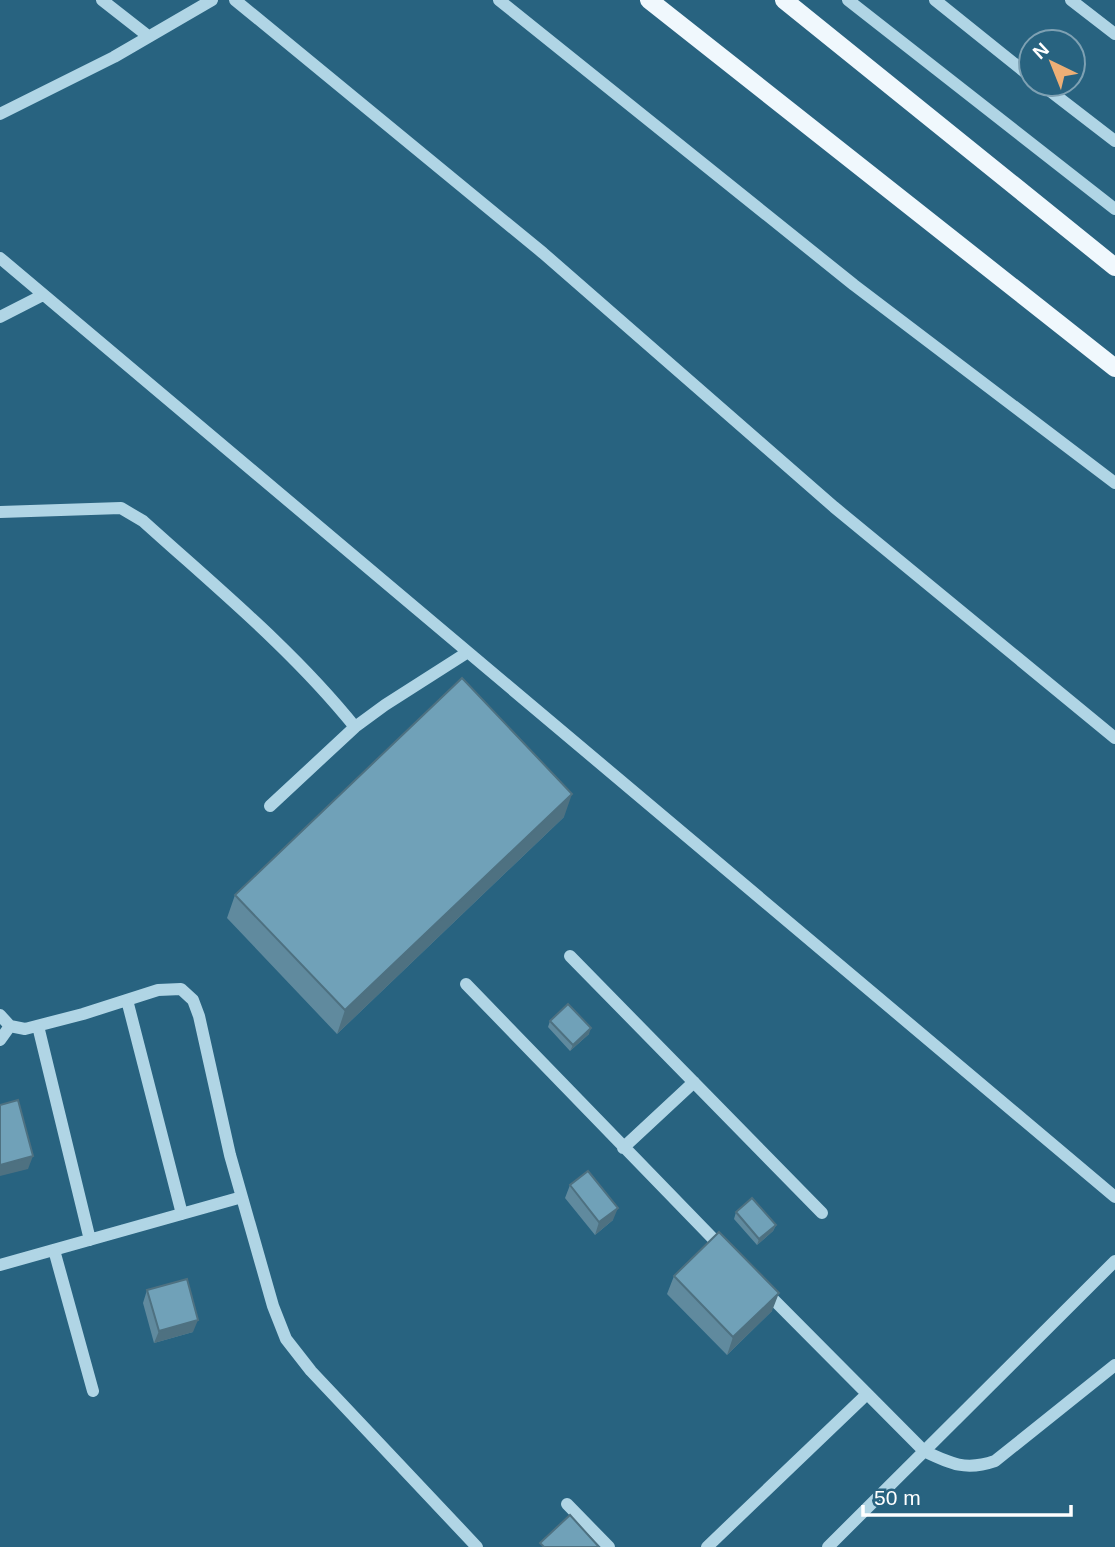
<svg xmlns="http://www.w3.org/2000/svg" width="1115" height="1547" viewBox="0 0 1115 1547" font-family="Arial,sans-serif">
<rect width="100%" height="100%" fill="#286380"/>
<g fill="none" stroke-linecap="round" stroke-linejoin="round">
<path stroke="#b0d5e5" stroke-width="12" d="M102,0l46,36
M235,0l308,253 291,254 281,231
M499,0l355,285 261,198
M848,0l267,209
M935,0l96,77
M1071,0l44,34
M1041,84l74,57
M0,114l114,-57 98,-57
M0,258l1115,939
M0,317l43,-22
M0,512l121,-4 22,13c73,66 150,129 212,206
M270,806l85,-79 30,-22 83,-53
M570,956l252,257
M466,984l258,266
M127,1000l55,214
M0,1015l10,11 15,3 58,-15 75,-24 23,-1 12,11 6,16 31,139 43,151 13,33 25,32 166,176
M38,1026l52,214
M0,1040l10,-14
M623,1148l71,-66
M54,1250l39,141
M0,1265l242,-68
M764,1290l160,161c27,13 42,20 71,10l120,-96
M567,1504l42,43
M707,1547l160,-153
M828,1547l287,-286"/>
<path stroke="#f0f8fd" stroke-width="18" d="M649,0l466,368
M784,0l331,267"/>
</g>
<path fill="#608a9e" d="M564,817l-227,217 -110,-116 8,-23z
M550,1021l39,13 -19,17 -22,-24z
M570,1185l43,35 -18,15 -30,-37z
M736,1212l40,13 -3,6 -16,14 -23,-26z
M674,1276l98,35 -45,44 -60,-61z
M147,1290l46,42 -39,11 -11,-40z"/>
<path fill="#4e7181" d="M572,794l-8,23 -227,217 8,-24z
M591,1028l-2,6 -19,17 3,-6z
M33,1156l-5,13 -28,7v-11z
M618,1208l-5,12 -18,15 4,-13z
M776,1225l-3,6 -16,14 2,-6z
M779,1293l-7,18 -45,44 6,-18z
M198,1320l-5,12 -39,11 5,-12z"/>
<path fill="#70a1b8" stroke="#4e7181" stroke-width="2" d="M462,678l110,116 -227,216 -110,-115z
M568,1004l23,24 -18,17 -23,-24z
M18,1100l15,56 -33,9v-60z
M588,1171l30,37 -19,14 -29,-37z
M752,1198l24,27 -17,14 -23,-27z
M719,1232l60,61 -46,44 -59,-61z
M187,1279l11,41 -39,11 -12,-41z
M570,1515l29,32h-55l-4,-4z"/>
<g transform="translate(1052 63) rotate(317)"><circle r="33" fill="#286380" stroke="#7ea1b3" stroke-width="2"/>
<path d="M0-5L12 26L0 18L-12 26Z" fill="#edaf76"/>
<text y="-10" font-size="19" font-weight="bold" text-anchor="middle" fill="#ffffff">N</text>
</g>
<path d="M863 1505v10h208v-10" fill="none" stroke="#ffffff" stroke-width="3.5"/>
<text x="874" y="1505" font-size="21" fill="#ffffff" stroke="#286380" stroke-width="5" paint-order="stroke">50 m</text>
</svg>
